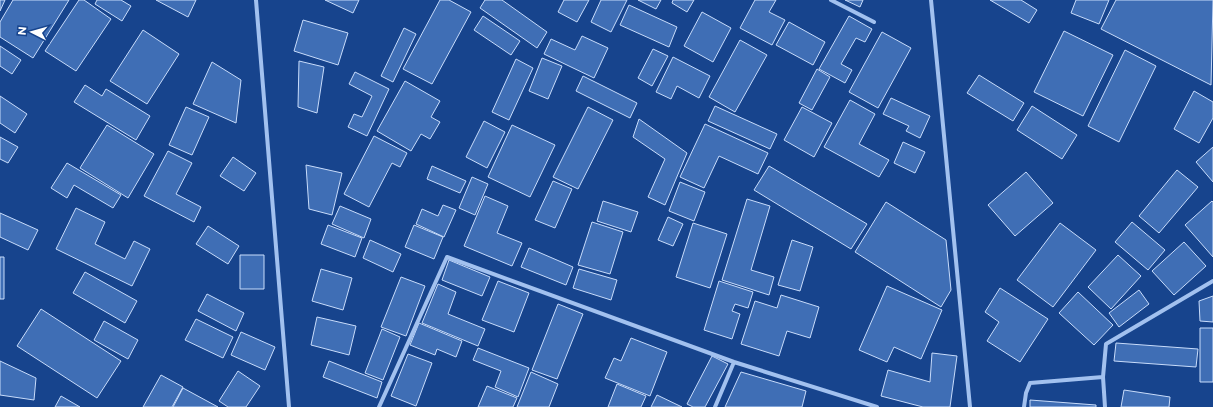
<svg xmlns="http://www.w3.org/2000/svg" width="1213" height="407" viewBox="0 0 1213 407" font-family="Montserrat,sans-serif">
<rect width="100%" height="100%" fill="#17448d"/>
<path fill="#3f6eb5" stroke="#c8dcfb" d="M0,0h5l-5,11z
M13,0h56l-36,58 -33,-21v-15z
M79,0h5l27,19 -35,52 -31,-20z
M97,0h24l10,6 -9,15 -27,-17z
M156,0h40l-8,17z
M325,0h34l-6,13z
M440,0h9l22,12 -39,72 -29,-15z
M485,0h17l45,32 -10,16 -57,-40z
M564,0h25l-12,22 -19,-10z
M601,0h26l-16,32 -20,-10z
M638,0h23l-5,9z
M673,0h21l-7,12 -15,-9z
M755,0h21l-7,12 16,8 -13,25 -32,-17z
M845,0h18l-3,7z
M990,0h31l16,10 -8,13z
M1076,0h33l-10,24 -28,-11z
M1116,0h97l-2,85 -110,-56z
M629,5l48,22 -8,20 -49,-22z
M702,12l29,16 -18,34 -29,-16z
M483,16l37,25 -9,14 -37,-25z
M849,16l23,13 -7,13 -9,-4 -15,26 11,6 -7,13 -26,-14z
M303,20l45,13 -10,32 -44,-14z
M789,22l36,20 -12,23 -37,-20z
M404,28l12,6 -23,48 -12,-6z
M143,30l36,24 -32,50 -37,-23z
M1064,31l49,24 -30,61 -49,-24z
M882,32l29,16 -33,60 -29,-16z
M582,36l26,12 -14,30 -50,-24 7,-15 24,11z
M740,40l27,15 -32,57 -26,-15z
M0,46l21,14 -9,14 -12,-8z
M653,49l15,7 -16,30 -14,-8z
M1125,50l31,16 -37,76 -31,-16z
M673,57l37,19 -11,22 -22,-12 -6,13 -15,-7z
M542,58l20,8 -14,33 -19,-8z
M516,59l17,9 -24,52 -17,-8z
M299,61l25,6 -7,46 -19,-6z
M212,62l29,18 -5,43 -43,-19z
M817,69l13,8 -18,33 -13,-7z
M355,72l34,17 -22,47 -19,-9 6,-13 8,3 10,-21 -23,-12z
M979,75l45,28 -11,18 -46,-28z
M583,76l54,27 -7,15 -54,-27z
M405,81l35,20 -9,16 9,5 -10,17 -9,-5 -10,17 -34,-20z
M85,85l17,11 4,-7 44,27 -14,24 -62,-38z
M1194,91l19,11v16l-14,25 -25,-14z
M0,96l27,18 -12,19 -15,-10z
M891,98l39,18 -10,22 -14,-7 3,-5 -26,-12z
M850,100l25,14 -16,30 30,16 -10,17 -55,-30z
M715,106l62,28 -7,15 -62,-28z
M1032,106l45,29 -15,24 -45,-29z
M186,107l23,10 -17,38 -23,-10z
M588,107l25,13 -35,69 -25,-12z
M802,107l30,16 -18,34 -30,-17z
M639,119l48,34 -22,52 -17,-8 17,-38 -32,-22z
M484,121l21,11 -18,36 -21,-11z
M705,124l63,29 -10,21 -39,-18 -15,32 -24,-11z
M107,125l47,29 -26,44 -48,-30z
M512,125l43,20 -25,52 -42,-20z
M374,136l33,17 -7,14 -8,-4 -23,44 -25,-13z
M0,137l18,10 -10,16 -8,-4z
M903,142l22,10 -10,21 -21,-10z
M1213,147v35l-17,-20z
M168,151l24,12 -16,31 25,13 -7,15 -50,-26z
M233,157l23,16 -12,18 -24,-15z
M67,163l54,32 -8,13 -39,-23 -7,13 -16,-10z
M306,165l36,8 -10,42 -23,-6z
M432,166l34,15 -6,12 -33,-14z
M769,166l98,58 -16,25 -97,-59z
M1177,170l21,17 -39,46 -20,-17z
M1026,172l27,31 -38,33 -27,-31z
M472,177l16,7 -13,31 -16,-7z
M553,181l19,8 -17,39 -20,-8z
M680,182l25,10 -11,29 -25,-10z
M485,196l23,10 -11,27 25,10 -10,23 -48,-20z
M747,199l23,7 -19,64 23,7 -5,18 -47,-15z
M603,201l35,11 -7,20 -34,-11z
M1212,201l1,1v55l-28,-32z
M886,202l60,38 5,50 -10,17 -86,-55z
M443,205l13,5 -12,27 -28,-13 6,-15 16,7z
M340,206l31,13 -7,19 -32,-14z
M76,208l29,14 -10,22 30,15 9,-18 16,8 -18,37 -76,-37z
M0,213l38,17 -10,20 -28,-13z
M668,217l15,7 -10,22 -15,-6z
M592,222l31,10 -13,42 -32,-9z
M1132,222l33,28 -17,20 -33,-28z
M693,223l34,11 -17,54 -34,-11z
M1060,223l36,27 -43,57 -36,-27z
M328,225l34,13 -7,19 -34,-13z
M414,225l29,12 -9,22 -29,-12z
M208,226l31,20 -11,18 -32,-20z
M370,240l31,14 -8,18 -30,-14z
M792,240l21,7 -13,44 -22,-6z
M1184,242l22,24 -32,29 -22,-24z
M529,248l44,19 -7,18 -45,-18z
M240,255h24v34h-24z
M1118,255l23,21 -30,33 -23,-22z
M0,257h4v42h-4z
M449,260l41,17 -8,19 -40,-16z
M321,269l31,9 -9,32 -31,-9z
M579,269l38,11 -6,20 -38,-12z
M85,272l52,29 -12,22 -52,-30z
M401,277l24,9 -19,50 -25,-9z
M498,281l31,12 -15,39 -32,-12z
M719,281l34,11 -5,16 -13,-4 -3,7 8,3 -8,25 -28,-9z
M438,284l18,8 -8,22 37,15 -7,17 -56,-23z
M887,286l55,24 -21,49 -27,-12 -7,15 -28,-12z
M1000,288l48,31 -28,43 -33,-21 12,-19 -14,-10z
M1139,290l10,14 -30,23 -10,-14z
M1078,292l35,33 -19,20 -35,-32z
M207,294l37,19 -8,18 -38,-20z
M781,295l38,12 -9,31 -23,-7 -8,25 -38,-12 14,-43 22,7z
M1213,296v26l-13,-1 -1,-20z
M558,304l25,10 -26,65 -25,-9z
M41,309l80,52 -24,37 -80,-52z
M317,317l39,9 -7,29 -38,-10z
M196,319l37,18 -10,21 -38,-18z
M104,321l34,19 -10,19 -34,-19z
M419,323l43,18 -6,16 -19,-8 -2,6 -25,-10z
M1200,328h13v54h-13z
M382,329l18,8 -17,43 -18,-7z
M241,332l34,15 -10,23 -34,-15z
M631,338l36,14 -17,44 -45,-18 9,-20 7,3z
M1116,343l82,6 -2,18 -82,-6z
M478,348l51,20 -11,29 -23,-10 6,-16 -28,-11z
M932,353l25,3 -7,51h-27l-42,-11 7,-26 42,12z
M408,354l24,9 -16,43 -25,-10z
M712,356l16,8 -23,43h-12l-6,-3z
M0,361l36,17 -2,22 -34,-5z
M329,361l53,21 -5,16 -54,-21z
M238,371l22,15 -14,21h-18l-9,-6z
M531,372l27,12 -9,23h-32z
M741,372l65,19 -4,16h-77z
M161,375l22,12 -11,20h-29z
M617,384l29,12 -5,11h-33z
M487,386l30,12 -4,9h-35z
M183,388l35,19h-45z
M1124,390l46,7 -1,10h-48z
M657,395l25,12h-31z
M61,396l19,11h-25z
M1030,400l66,5v2h-66z"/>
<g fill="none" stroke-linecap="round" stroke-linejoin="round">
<path stroke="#a2c1ef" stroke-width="4" d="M256,0l33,407
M831,0l43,22
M931,0l39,407
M379,407l68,-150 287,105 143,45
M715,407l19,-45
M1024,407l2,-14 4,-10 73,-6
M1105,407l-2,-30 3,-33 107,-63"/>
</g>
<g transform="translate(32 32) rotate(276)" stroke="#17448d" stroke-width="3" paint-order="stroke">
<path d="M0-3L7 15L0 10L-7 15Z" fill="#ffffff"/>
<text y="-6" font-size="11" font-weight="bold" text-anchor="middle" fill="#ffffff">N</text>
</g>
</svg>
